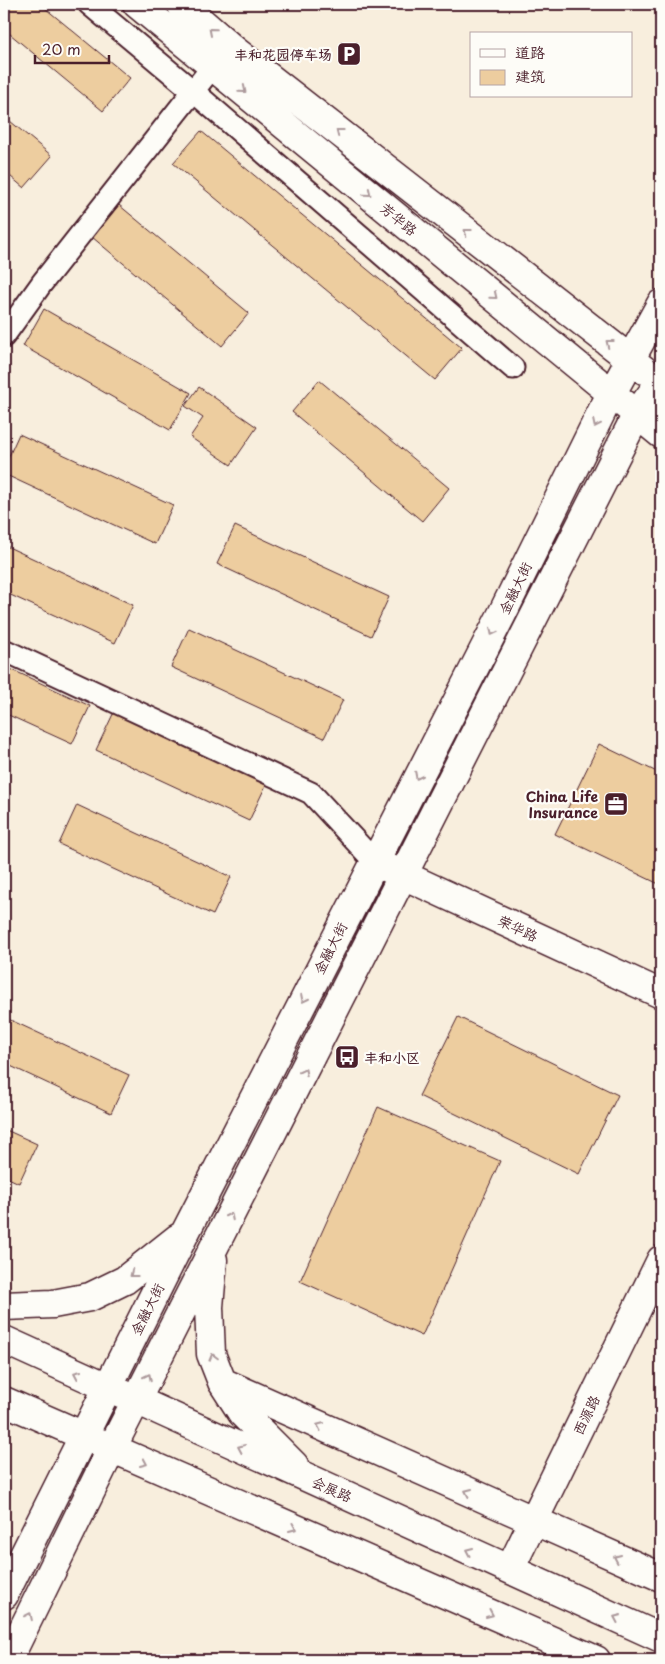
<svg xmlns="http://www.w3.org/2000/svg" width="665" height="1664" viewBox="0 0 665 1664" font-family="'Playpen Sans','LXGW WenKai TC',sans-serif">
<rect width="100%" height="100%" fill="#f8eedd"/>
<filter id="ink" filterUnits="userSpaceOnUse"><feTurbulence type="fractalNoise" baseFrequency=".02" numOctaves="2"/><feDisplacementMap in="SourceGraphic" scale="10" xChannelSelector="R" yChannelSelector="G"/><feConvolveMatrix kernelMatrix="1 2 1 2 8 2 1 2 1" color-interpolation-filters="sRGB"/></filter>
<g filter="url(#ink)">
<path fill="#edcd9f" stroke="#4a1f2b" d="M4,4h36l90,74 -27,33 -99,-82z
M4,116l48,40 -28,32 -20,-17z
M201,131l261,217 -27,32 -262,-217z
M119,205l130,108 -27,33 -130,-109z
M44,309l147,84 -21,37 -147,-84z
M319,380l130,108 -27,33 -130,-109z
M199,387l58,40 -26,38 -41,-28 13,-19 -18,-12z
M19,434l154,71 -18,39 -151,-70v-7z
M235,526l154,71 -18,39 -154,-72z
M4,545l129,60 -18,38 -111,-51z
M189,628l154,72 -19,38 -153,-71z
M4,666l86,40 -18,38 -68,-31z
M114,712l153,71 -18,38 -153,-71z
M599,744l62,30v111l-106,-51z
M77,805l154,72 -18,38 -154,-71z
M4,1017l125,58 -18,38 -107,-50z
M458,1017l160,78 -39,79 -160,-78z
M378,1107l122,54 -78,175 -122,-55z
M4,1129l33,15 -18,39 -15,-7z"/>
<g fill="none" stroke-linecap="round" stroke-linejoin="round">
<defs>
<path id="street" d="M89,4l104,87 320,277
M4,336l38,-53 171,-217
M4,650l307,143 63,68"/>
<path id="secondary" d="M137,4l524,430
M181,4l53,46 410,320
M388,868l273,126
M213,1260l-4,47 2,47 11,28 20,31 52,52
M4,1306l49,-2 37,-7 35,-17 53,-42
M4,1340l657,298
M222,1382l439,195
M4,1401l592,259
M510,1569l151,-309
M4,1595l181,-362 317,-619 100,-203 59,-107
M8,1660l104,-212 525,-1034 24,-33"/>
</defs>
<use href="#street" stroke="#4a1f2b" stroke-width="25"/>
<use href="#secondary" stroke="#4a1f2b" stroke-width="31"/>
<use href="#street" stroke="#fdfcf7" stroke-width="21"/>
<use href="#secondary" stroke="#fdfcf7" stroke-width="28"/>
</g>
<defs><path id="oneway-chevron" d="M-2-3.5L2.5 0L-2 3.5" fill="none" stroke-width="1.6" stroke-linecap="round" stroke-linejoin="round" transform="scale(1.25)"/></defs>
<g stroke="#ac999b">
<use href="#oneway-chevron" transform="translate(212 31) rotate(-139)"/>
<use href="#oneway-chevron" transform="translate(243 90) rotate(39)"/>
<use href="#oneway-chevron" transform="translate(339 132) rotate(-142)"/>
<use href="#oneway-chevron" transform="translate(368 193) rotate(39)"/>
<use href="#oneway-chevron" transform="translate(467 232) rotate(-142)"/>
<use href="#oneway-chevron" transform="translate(494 296) rotate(39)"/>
<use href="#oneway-chevron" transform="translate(609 343) rotate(-142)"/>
<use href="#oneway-chevron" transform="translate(596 424) rotate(116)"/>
<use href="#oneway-chevron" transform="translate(493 632) rotate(117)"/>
<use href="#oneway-chevron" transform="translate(418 776) rotate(117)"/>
<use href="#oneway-chevron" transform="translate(304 999) rotate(117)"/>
<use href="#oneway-chevron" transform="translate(304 1072) rotate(-63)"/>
<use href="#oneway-chevron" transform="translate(230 1216) rotate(-63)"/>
<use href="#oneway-chevron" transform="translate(133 1274) rotate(142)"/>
<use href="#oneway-chevron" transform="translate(213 1357) rotate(-105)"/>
<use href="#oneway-chevron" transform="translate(77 1374) rotate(-156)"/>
<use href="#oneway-chevron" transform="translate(148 1377) rotate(-63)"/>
<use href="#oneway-chevron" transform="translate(320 1426) rotate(-156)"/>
<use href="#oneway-chevron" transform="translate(241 1448) rotate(-156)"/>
<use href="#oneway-chevron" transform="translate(144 1463) rotate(24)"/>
<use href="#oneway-chevron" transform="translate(468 1492) rotate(-156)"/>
<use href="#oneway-chevron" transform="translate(293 1528) rotate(24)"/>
<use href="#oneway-chevron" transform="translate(469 1551) rotate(-156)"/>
<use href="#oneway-chevron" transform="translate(617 1558) rotate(-156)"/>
<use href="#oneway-chevron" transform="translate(490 1614) rotate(24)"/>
<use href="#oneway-chevron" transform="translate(29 1616) rotate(-64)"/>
<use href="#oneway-chevron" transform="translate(617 1618) rotate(-156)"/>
</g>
</g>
<defs>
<symbol id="parking-square" viewBox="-11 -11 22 22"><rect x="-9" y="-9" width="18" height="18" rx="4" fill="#4a1f2b" stroke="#fdfcf7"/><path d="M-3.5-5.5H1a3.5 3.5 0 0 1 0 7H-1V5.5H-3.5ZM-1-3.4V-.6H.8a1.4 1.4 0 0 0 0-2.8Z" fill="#fff"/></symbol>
<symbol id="office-square" viewBox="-11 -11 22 22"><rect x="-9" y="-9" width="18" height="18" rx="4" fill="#4a1f2b" stroke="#fdfcf7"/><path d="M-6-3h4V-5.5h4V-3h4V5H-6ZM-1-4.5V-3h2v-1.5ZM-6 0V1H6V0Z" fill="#fff"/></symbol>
<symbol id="bus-square" viewBox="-11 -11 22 22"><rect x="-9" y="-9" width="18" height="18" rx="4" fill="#4a1f2b" stroke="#fdfcf7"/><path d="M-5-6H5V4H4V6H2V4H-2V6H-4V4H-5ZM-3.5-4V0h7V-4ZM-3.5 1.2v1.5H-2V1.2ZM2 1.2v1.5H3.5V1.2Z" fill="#fff"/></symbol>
</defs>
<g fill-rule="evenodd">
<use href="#parking-square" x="335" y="40" width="28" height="28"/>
<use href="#office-square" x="602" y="790" width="28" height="28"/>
<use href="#bus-square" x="333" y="1043" width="28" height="28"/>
</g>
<g text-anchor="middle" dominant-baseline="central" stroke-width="4.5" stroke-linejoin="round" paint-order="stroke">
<g font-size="14" font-weight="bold" fill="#4a1f2b" stroke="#fdfcf7" text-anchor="end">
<text x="332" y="54">丰和花园停车场</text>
<text x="598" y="796">China Life<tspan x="598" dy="16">Insurance</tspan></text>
<text x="364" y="1057" text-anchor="start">丰和小区</text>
</g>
<g font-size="14" fill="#4a1f2b" stroke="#fdfcf7">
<text transform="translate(399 219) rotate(39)">芳华路</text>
<text transform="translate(515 588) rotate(-64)">金融大街</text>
<text transform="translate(518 928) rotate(25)">荣华路</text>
<text transform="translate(330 948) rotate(-63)">金融大街</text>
<text transform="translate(147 1309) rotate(-63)">金融大街</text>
<text transform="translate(586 1415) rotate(-64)">西源路</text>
<text transform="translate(332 1489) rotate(24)">会展路</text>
</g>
</g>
<rect width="665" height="1664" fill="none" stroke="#fdfcf7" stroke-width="20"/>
<rect x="10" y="10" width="645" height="1644" fill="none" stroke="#4a1f2b" stroke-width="2" filter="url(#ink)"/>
<rect x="470" y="32" width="162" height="65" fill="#fdfcf7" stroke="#b5a4a5"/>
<rect x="480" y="49" width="25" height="8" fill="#fdfcf7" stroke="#b5a4a5"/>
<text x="515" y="58" font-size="15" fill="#4a1f2b">道路</text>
<rect x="480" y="70" width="25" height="15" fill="#edcd9f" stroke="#b5a4a5"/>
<text x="515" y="82" font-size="15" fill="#4a1f2b">建筑</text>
<path d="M35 55v8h74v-8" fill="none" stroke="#4a1f2b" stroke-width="2.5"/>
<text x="42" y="55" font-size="15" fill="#4a1f2b" stroke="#fdfcf7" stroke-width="4" paint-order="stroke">20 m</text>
</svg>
